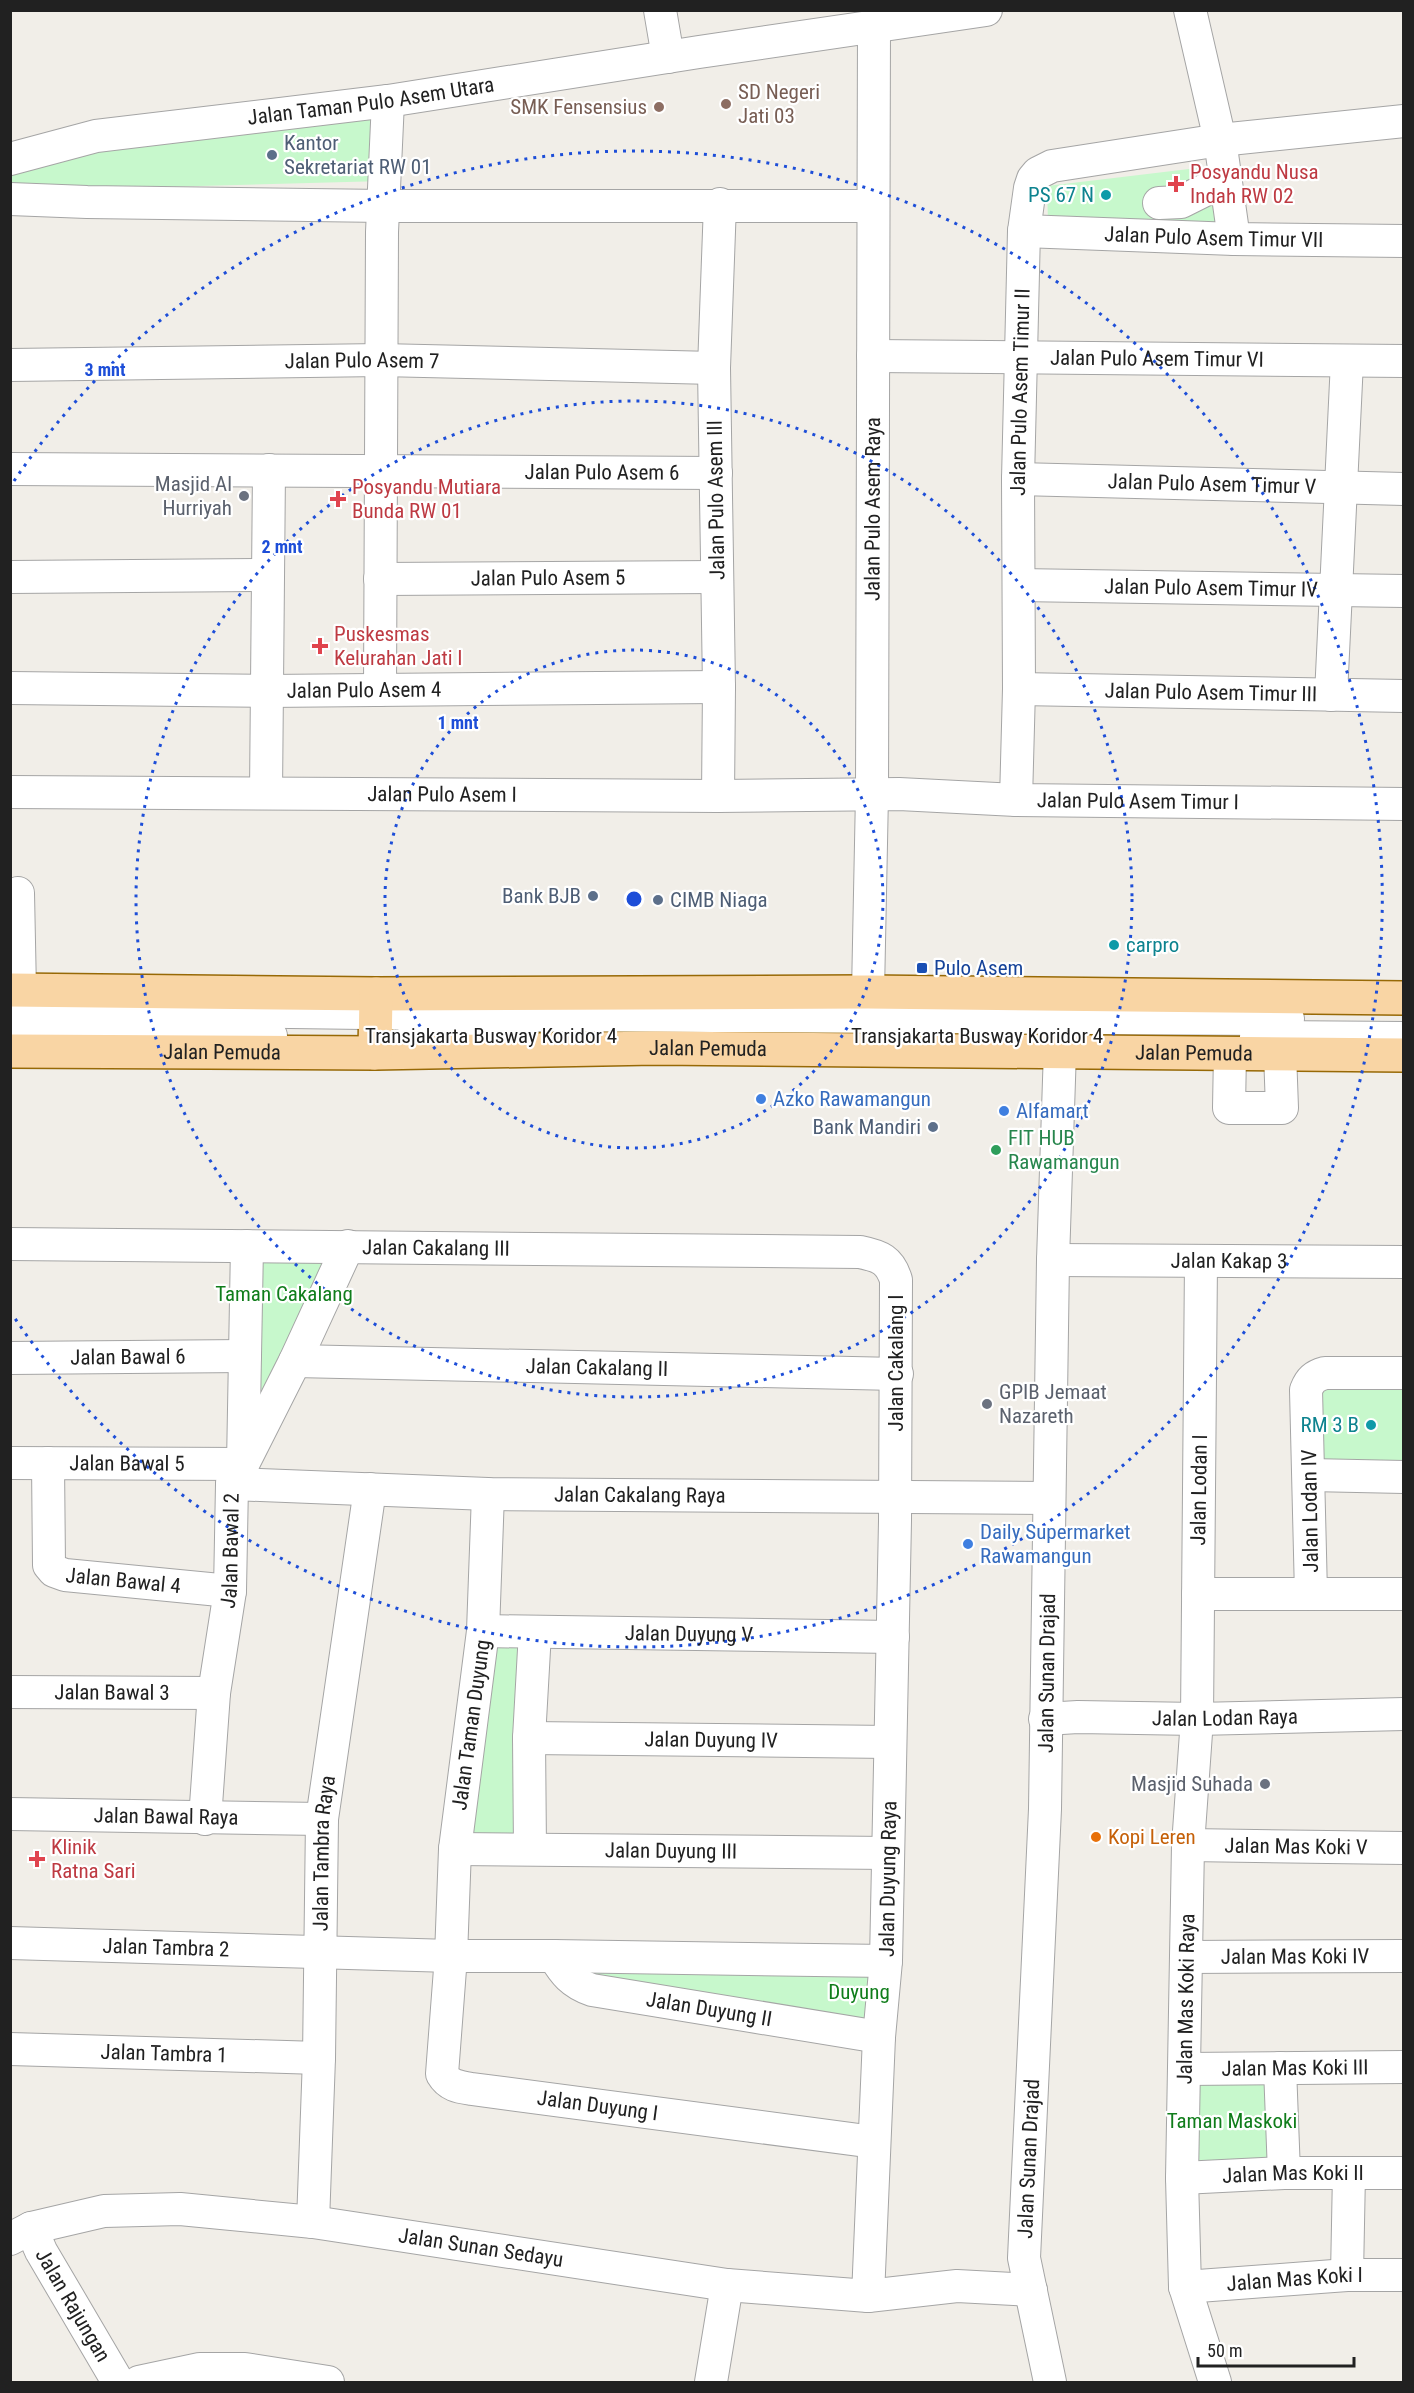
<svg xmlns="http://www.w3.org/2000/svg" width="1414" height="2393" viewBox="0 0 1414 2393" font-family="'Roboto Condensed',sans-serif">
<rect width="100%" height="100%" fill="#f1eee8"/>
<path fill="#c7f8cc" d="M386,89l-2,92 -373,10 -1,-27z
M1214,166l11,59 -177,-2 -1,-37z
M251,1261l81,2 -79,174z
M1403,1386v81l-87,1 -2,-81z
M487,1643h48l-7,202 -61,-2z
M567,1965l319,1v55l-313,-36z
M1275,2073l3,96 -90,4 1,-99z"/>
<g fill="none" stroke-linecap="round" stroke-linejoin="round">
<defs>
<g id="minor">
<path d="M660,10l8,47"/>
<path d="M1190,10l30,130 14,99"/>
<path id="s1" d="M10,159l86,-23 292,-35 311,-49 287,-42"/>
<path d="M10,199l77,3 297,4h488"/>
<path d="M1159,203l22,-1 44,-22"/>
<path id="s2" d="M1024,231l210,8 170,2"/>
<path id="s3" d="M873,356l531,5"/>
<path id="s4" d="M10,365l371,-5 333,8"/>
<path id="s5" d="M10,469l706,4"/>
<path id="s6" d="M1018,479l386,10"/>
<path d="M10,577l258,-2"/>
<path id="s7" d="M380,579l337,-2"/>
<path id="s8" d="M1019,585l385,6"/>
<path id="s9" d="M10,688l257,3 452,-4"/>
<path id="s10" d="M1019,689l385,7"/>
<path d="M380,690l2,-458 6,-131"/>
<path d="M1331,695l16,-334"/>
<path id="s11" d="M10,792l708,4 181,-2 117,6 388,4"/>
<path d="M266,793l3,-323"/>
<path d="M718,796l1,-109 -5,-319 6,-164"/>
<path id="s12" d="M1016,800l3,-111 -1,-210 6,-248 6,-43 3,-9 5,-6 14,-7 168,-26 184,-19"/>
<path d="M18,893l2,98"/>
<path id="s13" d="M868,992l4,-198 2,-768"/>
<path d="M10,1008l501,7 777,4"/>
<path d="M10,1033l261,3"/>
<path d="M413,1036l107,-1"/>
<path d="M1256,1037l148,1"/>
<path d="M1230,1053l-1,55h53l-2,-55"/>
<path id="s14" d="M10,1244l850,8c20,4 30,8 36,28l-1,241 -9,440 -7,76 -11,259"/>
<path id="s15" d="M1053,1260l351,2"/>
<path d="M1201,1261l-4,458 -9,126 -6,333 3,109 30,95"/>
<path id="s16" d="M10,1358l235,-2"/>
<path id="s17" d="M295,1361l602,13"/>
<path id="s18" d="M10,1463l233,1 52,-103 53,-115"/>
<path id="s19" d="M48,1463l1,102 5,6 11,4 165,16"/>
<path d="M1310,1475l94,2"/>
<path id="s20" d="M232,1484l256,10 561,4"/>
<path id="s21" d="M488,1494l-5,137 -28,218 -4,107 -9,118c7,12 17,13 30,15l402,53"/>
<path d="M1198,1594h206"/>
<path d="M1311,1594l-5,-204c4,-10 8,-14 19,-17h79"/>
<path id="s22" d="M483,1631l410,6"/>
<path id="s23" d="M10,1692l204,1"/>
<path id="s24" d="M1045,1719l33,-2 119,2 207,-5"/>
<path id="s25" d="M529,1738l361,4"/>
<path id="s26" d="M10,1814l312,5"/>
<path id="s27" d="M205,1819l9,-126 16,-102 2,-107 11,-20 4,-218"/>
<path id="s28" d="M1188,1845l216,3"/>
<path id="s29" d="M455,1849l433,4"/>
<path d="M530,1849l-1,-111 6,-106"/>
<path id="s30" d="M10,1943l441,13h103l332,5"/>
<path id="s31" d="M554,1956c10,17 18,27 38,34l287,47"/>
<path id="s32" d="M1187,1957l217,-1"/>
<path id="s33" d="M10,2049l309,9"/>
<path d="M1280,2068l4,105"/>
<path id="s34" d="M1185,2069l219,-2"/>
<path id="s35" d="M1182,2178l102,-5h120"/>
<path id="s36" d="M313,2222l6,-164 3,-239 48,-330"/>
<path id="s37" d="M31,2228l10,23 77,131"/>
<path id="s38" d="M10,2239l21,-11 73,-17 76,-2 133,13 414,63 141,11 89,-10 74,4"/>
<path d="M1347,2275l2,-102"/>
<path id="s39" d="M1185,2287l162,-12h57"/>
<path d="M139,2382l61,-13h45l83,13"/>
<path d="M711,2382l16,-97"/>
<path id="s40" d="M1050,2382l-26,-124 21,-449 8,-549 7,-210"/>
</g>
<g id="major">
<path d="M10,990l366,4 492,-2 536,6"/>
<path id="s41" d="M10,1051l365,2 280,-5 749,7"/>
<path d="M375,1053l1,-59"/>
</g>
</defs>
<use href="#minor" stroke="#a5a5a5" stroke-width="34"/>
<use href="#major" stroke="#976906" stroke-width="36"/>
<use href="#minor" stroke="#fff" stroke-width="32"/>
<use href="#major" stroke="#f9d5a4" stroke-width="33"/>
</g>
<g fill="none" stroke="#1d4ed8" stroke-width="3" stroke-dasharray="3 6">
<circle cx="634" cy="899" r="249"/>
<circle cx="634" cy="899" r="498"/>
<path d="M14 481A748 748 0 1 1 14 1317"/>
</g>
<g fill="#8d6e63" stroke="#fff" stroke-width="2">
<circle cx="726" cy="104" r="6"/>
<circle cx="659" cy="107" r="6"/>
</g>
<g fill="#5c6f8a" stroke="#fff" stroke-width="2">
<circle cx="272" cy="155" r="6"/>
<circle cx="593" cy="896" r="6"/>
<circle cx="658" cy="900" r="6"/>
<circle cx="933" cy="1127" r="6"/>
</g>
<g fill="#e0444e" stroke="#fff" stroke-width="2">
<path d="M1173 175h6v6h6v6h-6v6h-6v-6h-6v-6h6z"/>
<path d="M335 490h6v6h6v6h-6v6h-6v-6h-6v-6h6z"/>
<path d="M317 637h6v6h6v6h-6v6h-6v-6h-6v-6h6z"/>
<path d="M34 1850h6v6h6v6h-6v6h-6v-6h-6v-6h6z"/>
</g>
<g fill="#0f9aa8" stroke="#fff" stroke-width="2">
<circle cx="1106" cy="195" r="6"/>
<circle cx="1114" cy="945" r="6"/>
<circle cx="1371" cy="1425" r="6"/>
</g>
<g fill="#6b7280" stroke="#fff" stroke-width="2">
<circle cx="244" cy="496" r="6"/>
<circle cx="987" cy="1404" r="6"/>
<circle cx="1265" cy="1784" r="6"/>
</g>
<rect fill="#1a4fb4" stroke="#fff" stroke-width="2" x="916" y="962" width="12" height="12" rx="3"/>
<g fill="#3f7fe0" stroke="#fff" stroke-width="2">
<circle cx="761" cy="1099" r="6"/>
<circle cx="1004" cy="1111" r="6"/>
<circle cx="968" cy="1544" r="6"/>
</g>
<circle fill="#2e9e5b" stroke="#fff" stroke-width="2" cx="996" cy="1150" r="6"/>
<circle fill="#e8710a" stroke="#fff" stroke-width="2" cx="1096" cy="1837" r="6"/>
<g text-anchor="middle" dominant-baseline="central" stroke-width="4.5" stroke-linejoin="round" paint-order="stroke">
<g font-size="21" fill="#785e54" stroke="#fff" text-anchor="start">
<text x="738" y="92">SD Negeri<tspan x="738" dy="24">Jati 03</tspan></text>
<text x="647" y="107" text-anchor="end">SMK Fensensius</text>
</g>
<g font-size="21" fill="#212121" stroke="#fff">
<text stroke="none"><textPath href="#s1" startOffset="366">Jalan Taman Pulo Asem Utara</textPath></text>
<text stroke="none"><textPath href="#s2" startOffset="190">Jalan Pulo Asem Timur VII</textPath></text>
<text stroke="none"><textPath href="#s3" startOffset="284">Jalan Pulo Asem Timur VI</textPath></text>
<text stroke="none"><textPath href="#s4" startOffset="352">Jalan Pulo Asem 7</textPath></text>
<text stroke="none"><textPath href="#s12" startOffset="408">Jalan Pulo Asem Timur II</textPath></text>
<text stroke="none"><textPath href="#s5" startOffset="592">Jalan Pulo Asem 6</textPath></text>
<text stroke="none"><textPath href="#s6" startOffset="194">Jalan Pulo Asem Timur V</textPath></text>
<text transform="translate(716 500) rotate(-91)">Jalan Pulo Asem III</text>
<text stroke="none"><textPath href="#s13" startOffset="483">Jalan Pulo Asem Raya</textPath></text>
<text stroke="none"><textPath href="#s7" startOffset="168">Jalan Pulo Asem 5</textPath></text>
<text stroke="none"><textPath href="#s8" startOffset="192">Jalan Pulo Asem Timur IV</textPath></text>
<text stroke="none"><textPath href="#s9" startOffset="354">Jalan Pulo Asem 4</textPath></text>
<text stroke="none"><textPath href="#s10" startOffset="192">Jalan Pulo Asem Timur III</textPath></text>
<text stroke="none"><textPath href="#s11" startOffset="432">Jalan Pulo Asem I</textPath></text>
<text stroke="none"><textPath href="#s11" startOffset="1128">Jalan Pulo Asem Timur I</textPath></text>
<text x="491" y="1036">Transjakarta Busway Koridor 4</text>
<text x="977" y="1036">Transjakarta Busway Koridor 4</text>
<text stroke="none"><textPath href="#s41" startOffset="698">Jalan Pemuda</textPath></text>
<text stroke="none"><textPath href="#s41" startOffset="212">Jalan Pemuda</textPath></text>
<text stroke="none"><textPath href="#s41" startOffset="1184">Jalan Pemuda</textPath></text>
<text stroke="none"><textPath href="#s14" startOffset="426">Jalan Cakalang III</textPath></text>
<text stroke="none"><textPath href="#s15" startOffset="176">Jalan Kakap 3</textPath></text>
<text stroke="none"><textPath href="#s16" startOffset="118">Jalan Bawal 6</textPath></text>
<text transform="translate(896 1363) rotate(-90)">Jalan Cakalang I</text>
<text stroke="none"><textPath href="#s17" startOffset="302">Jalan Cakalang II</textPath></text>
<text stroke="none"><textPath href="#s18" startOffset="117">Jalan Bawal 5</textPath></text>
<text transform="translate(1199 1490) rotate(-89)">Jalan Lodan I</text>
<text stroke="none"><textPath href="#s20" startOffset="408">Jalan Cakalang Raya</textPath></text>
<text transform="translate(1310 1511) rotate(-91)">Jalan Lodan IV</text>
<text stroke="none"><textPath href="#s27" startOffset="270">Jalan Bawal 2</textPath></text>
<text stroke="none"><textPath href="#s19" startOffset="180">Jalan Bawal 4</textPath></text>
<text stroke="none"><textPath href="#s22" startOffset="206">Jalan Duyung V</textPath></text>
<text stroke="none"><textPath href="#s40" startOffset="712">Jalan Sunan Drajad</textPath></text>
<text stroke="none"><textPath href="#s23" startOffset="102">Jalan Bawal 3</textPath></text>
<text stroke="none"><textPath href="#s24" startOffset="180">Jalan Lodan Raya</textPath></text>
<text transform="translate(471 1725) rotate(-82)">Jalan Taman Duyung</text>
<text stroke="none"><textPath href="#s25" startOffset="182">Jalan Duyung IV</textPath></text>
<text stroke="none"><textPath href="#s26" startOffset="156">Jalan Bawal Raya</textPath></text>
<text stroke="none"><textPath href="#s28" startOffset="108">Jalan Mas Koki V</textPath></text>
<text stroke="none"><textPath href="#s29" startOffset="216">Jalan Duyung III</textPath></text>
<text stroke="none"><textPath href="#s36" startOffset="369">Jalan Tambra Raya</textPath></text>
<text transform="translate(888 1879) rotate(-89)">Jalan Duyung Raya</text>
<text stroke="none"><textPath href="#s30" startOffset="156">Jalan Tambra 2</textPath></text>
<text stroke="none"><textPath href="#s32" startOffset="108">Jalan Mas Koki IV</textPath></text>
<text transform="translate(1186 1999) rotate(-89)">Jalan Mas Koki Raya</text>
<text stroke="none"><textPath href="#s31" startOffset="171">Jalan Duyung II</textPath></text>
<text stroke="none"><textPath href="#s33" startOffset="154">Jalan Tambra 1</textPath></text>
<text stroke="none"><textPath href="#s34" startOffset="110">Jalan Mas Koki III</textPath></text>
<text stroke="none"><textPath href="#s21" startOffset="744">Jalan Duyung I</textPath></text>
<text stroke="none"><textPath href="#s40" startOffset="226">Jalan Sunan Drajad</textPath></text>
<text stroke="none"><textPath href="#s35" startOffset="111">Jalan Mas Koki II</textPath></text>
<text stroke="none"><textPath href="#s38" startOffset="478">Jalan Sunan Sedayu</textPath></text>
<text stroke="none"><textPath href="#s39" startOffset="110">Jalan Mas Koki I</textPath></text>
<text stroke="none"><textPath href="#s37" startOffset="88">Jalan Rajungan</textPath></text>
</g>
<g font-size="21" fill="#4e5e75" stroke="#fff" text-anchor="start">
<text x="284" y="143">Kantor<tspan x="284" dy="24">Sekretariat RW 01</tspan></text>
<text x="581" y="896" text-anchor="end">Bank BJB</text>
<text x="670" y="900">CIMB Niaga</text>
<text x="921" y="1127" text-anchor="end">Bank Mandiri</text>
</g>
<g font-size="21" fill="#be3a42" stroke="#fff" text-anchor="start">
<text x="1190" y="172">Posyandu Nusa<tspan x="1190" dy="24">Indah RW 02</tspan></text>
<text x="352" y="487">Posyandu Mutiara<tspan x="352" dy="24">Bunda RW 01</tspan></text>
<text x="334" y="634">Puskesmas<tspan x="334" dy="24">Kelurahan Jati I</tspan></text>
<text x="51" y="1847">Klinik<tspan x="51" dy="24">Ratna Sari</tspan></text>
</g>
<g font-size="21" fill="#0d838f" stroke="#fff" text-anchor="end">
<text x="1094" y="195">PS 67 N</text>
<text x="1126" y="945" text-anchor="start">carpro</text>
<text x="1359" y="1425">RM 3 B</text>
</g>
<g font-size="21" fill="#5b616d" stroke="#fff" text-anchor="end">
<text x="232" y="484">Masjid Al<tspan x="232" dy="24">Hurriyah</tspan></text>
<text x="999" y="1392" text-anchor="start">GPIB Jemaat<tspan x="999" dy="24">Nazareth</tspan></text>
<text x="1253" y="1784">Masjid Suhada</text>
</g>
<g font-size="21" fill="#164399" stroke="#fff" text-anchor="start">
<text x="934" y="968">Pulo Asem</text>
</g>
<g font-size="21" fill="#366cbe" stroke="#fff" text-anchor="start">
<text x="773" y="1099">Azko Rawamangun</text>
<text x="1016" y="1111">Alfamart</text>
<text x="980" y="1532">Daily Supermarket<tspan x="980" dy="24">Rawamangun</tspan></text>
</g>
<g font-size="21" fill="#27864d" stroke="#fff" text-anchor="start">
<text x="1008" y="1138">FIT HUB<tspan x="1008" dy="24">Rawamangun</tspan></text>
</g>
<g font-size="21" fill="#107d1b" stroke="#fff">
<text x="284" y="1294">Taman Cakalang</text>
<text x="859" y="1992">Duyung</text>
<text x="1232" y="2121">Taman Maskoki</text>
</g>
<g font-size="21" fill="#c56008" stroke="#fff" text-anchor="start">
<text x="1108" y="1837">Kopi Leren</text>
</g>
</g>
<circle cx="634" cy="899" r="9" fill="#1d4ed8" stroke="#fff" stroke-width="3"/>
<g font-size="18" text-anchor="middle" font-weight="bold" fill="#1d4ed8" stroke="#fff" stroke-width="4.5" stroke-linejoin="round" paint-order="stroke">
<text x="105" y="376">3 mnt</text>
<text x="282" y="553">2 mnt</text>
<text x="458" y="729">1 mnt</text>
</g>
<rect width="1414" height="2393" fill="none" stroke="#212121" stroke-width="24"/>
<path d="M1198 2357v9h156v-9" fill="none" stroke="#212121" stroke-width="3"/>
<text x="1207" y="2357" font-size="18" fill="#212121" stroke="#ffffff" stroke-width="4.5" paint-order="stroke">50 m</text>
</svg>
